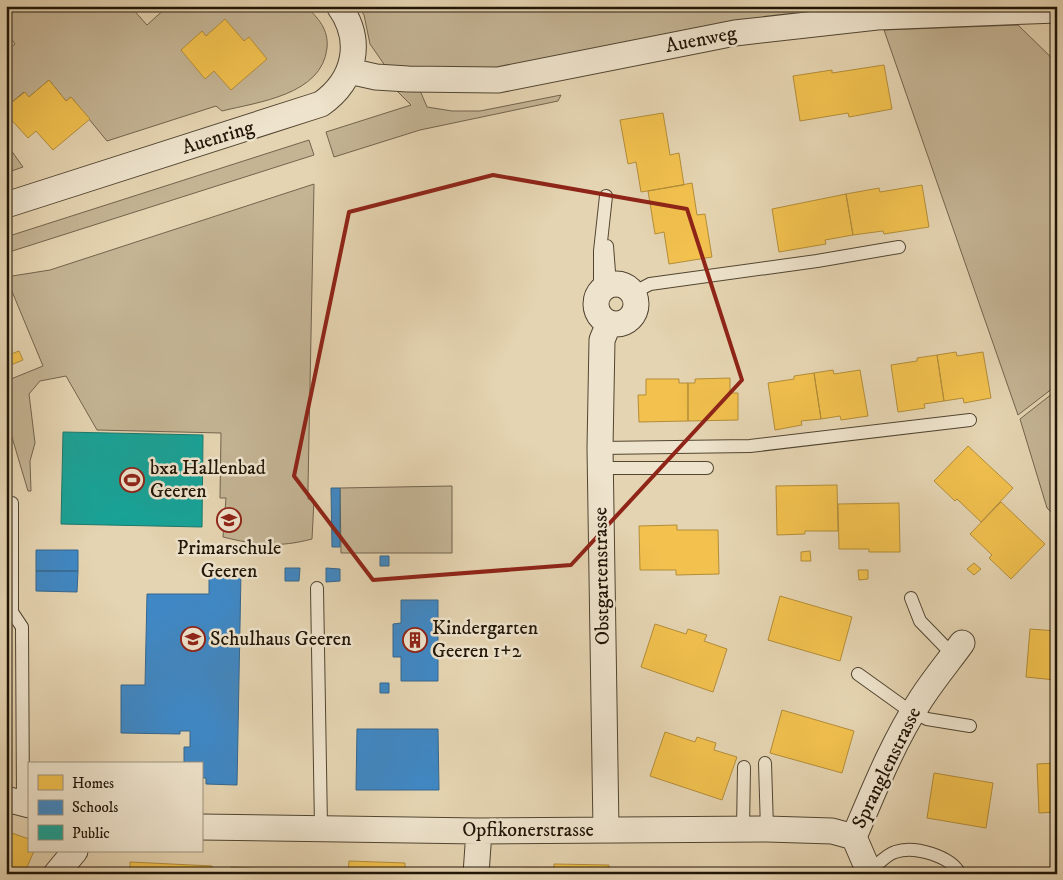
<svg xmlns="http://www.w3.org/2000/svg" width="1063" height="880" viewBox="0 0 1063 880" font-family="'IM FELL DW Pica',serif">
<rect width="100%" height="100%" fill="#e5d4b1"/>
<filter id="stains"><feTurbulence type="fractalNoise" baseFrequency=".004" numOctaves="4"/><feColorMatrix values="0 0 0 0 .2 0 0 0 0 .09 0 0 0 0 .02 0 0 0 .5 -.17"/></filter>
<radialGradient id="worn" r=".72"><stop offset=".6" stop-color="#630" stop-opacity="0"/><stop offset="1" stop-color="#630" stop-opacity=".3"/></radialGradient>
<path fill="#c4b494" stroke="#72644e" d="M6,6h124l17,19 21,-19h137c13,11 24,24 22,42 -5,47 -69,54 -105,63l-6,-5 -109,35 -36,-44 -5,4 -17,-21 -20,17 -5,-5 -18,15v-56l9,-7 -9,-13z
M358,6h583l-448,67 -107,-6 -16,-23 -6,-29z
M1018,25l39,38v322l-39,30 -134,-385z
M408,87l11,1 8,19 25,4h28l81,-16 -3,6 -138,29 -86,27 -8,-25 85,-27 -14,-14z
M309,140l5,15 -308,98v-16z
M6,143l17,24 -17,6z
M314,184l-6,303v12l6,1 -2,39c-34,9 -56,6 -89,-2l3,-39h-6l1,-65 -124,-3 -31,-54 -26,5 -11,13 6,49 -5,18 1,30h-3l-22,-74v-36l37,-15 -37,-89 44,-7z
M1057,390v128l-10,-10 -27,-89z
M452,486v67h-111l-1,-65z"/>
<path fill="#f2c14e" stroke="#b38d39" d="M225,19l19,22 5,-4 18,22 -36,31 -17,-19 -9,8 -24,-29 21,-19 4,5z
M884,65l8,44 -43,8 -1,-4 -48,8 -7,-45 39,-6v3z
M49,80l17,21 5,-4 19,22 -37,31 -17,-19 -8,7 -22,-24v-7l19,-15 4,5z
M663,113l7,42 9,-2 5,32 -43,7 -5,-30 -8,2 -8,-44z
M692,183l5,32 8,-1 7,43 -43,7 -5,-32 -9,2 -7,-43z
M922,185l7,42 -45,7 -1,-3 -30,4 -7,-41 33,-6 1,4z
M846,194l7,41 -28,5 1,4 -47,8 -7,-43z
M19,351l4,9 -17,7v-11z
M956,352l1,4 26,-4 8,46 -27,5 -1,-5 -19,3 -7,-46z
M937,355l7,46 -20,3 1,4 -27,4 -7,-47 26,-4v-3z
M833,370l1,4 26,-4 8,46 -27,4 -1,-4 -19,3 -7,-46z
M814,373l7,46 -20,2 1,4 -27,5 -7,-47 26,-4v-3z
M730,378v15h8v27l-50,1v-38h7v-4z
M646,379h33v4h9v38l-49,1 -1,-27h8z
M968,446l45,42 -32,34 -24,-23 -2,2 -21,-20z
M837,485l1,46h-33v3l-28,1 -1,-49z
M1001,502l44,42 -34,35 -22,-21 3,-3 -22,-21z
M899,503l1,49h-31v-3h-30l-1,-45z
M677,525v5h41l1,44 -43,1v-5h-36l-1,-44z
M810,551l1,10h-10v-9z
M974,563l7,6 -7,6 -7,-6z
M858,570h10v9l-9,1z
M780,596l72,21 -12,44 -72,-21z
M655,624l31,10 2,-5 19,6 -3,6 23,8 -14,43 -72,-25z
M1030,629l27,2v46l-2,3 -29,-3z
M782,710l72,21 -12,42 -72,-20z
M665,732l30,10 2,-5 19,6 -2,7 23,7 -15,43 -72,-24z
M1057,763v49l-18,1 -2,-49z
M934,773l59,10 -7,45 -59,-10z
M6,831l23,8v12h5l-10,23h-18z
M349,861l56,2v11h-57z
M130,862l82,4v8h-82z
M554,864l55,1v9h-55z
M231,867l82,4v3h-82z
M523,868h31v6h-31z
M405,869l29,1v4h-29z
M648,869h73v5h-73z"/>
<path fill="#3f88c5" stroke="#36668c" d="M331,488h9v59h-8z
M36,550h42v21h-42z
M380,556h9v10h-9z
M285,568h15l-1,13h-14z
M326,568l14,1v12l-14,1z
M36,571h42l-1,21 -41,-1z
M209,572h32l-4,213 -31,-1v-6h-5v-14h-17v-17h6v-16h-10v3l-59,-1v-48h24l2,-91h62z
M401,600h37v81h-37v-24h-8v-33l8,-1z
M380,683h9v10h-9z
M357,729h81l1,61h-83z"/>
<path fill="#17a398" stroke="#1a786c" d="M63,432l140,3 -1,92 -141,-3z"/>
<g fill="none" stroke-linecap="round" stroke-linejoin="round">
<defs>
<path id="service" d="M607,246l3,39
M600,292v-41l6,-55
M633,293l17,-9 167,-23 82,-14
M600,448l150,-2 220,-26
M600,468h107
M12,503v109l10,15 1,177
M317,588l4,239
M911,598l9,23 33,34
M858,674l46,33 23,12 43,7
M765,763l2,66
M743,829l1,-62
M870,871c7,-6 17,-17 25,-19 19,-7 56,4 65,22"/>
<path id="minor" d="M349,71l27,6 32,2 90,1 237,-47 142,-16 180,-7
M6,205l315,-101c34,-24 43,-63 18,-98
M596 304a20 20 0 1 1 40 0a20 20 0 1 1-40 0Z
M6,799l23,6
M201,827l278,4 288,-2 65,2 22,6
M606,830l-6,-382 2,-108 7,-17
M56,874l19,-23
M476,874l3,-43
M870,874l-16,-37c20,-47 39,-95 67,-138 13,-20 28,-38 41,-56"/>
</defs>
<use href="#service" stroke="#514532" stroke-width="14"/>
<use href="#minor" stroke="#514532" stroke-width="27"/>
<use href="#service" stroke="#eee3cc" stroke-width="12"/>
<use href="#minor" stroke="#eee3cc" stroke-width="25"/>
</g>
<path fill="none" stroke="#8f2418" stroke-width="4" stroke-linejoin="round" d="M493,175l194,34 55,171 -171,185 -198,15 -79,-104 55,-264z"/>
<defs>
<symbol id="stadium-ring" viewBox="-11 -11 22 22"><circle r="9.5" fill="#eee3cc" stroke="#8f2418" stroke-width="1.5"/><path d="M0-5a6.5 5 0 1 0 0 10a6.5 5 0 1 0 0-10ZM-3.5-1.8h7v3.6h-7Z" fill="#8f2418"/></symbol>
<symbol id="school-ring" viewBox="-11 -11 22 22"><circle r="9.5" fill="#eee3cc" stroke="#8f2418" stroke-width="1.5"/><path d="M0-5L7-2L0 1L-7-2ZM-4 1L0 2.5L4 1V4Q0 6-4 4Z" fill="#8f2418"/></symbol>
<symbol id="building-ring" viewBox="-11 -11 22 22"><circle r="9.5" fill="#eee3cc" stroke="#8f2418" stroke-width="1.5"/><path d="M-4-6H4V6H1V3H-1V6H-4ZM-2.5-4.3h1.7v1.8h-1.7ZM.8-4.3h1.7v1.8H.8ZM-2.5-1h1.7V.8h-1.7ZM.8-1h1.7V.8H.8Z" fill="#8f2418"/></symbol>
</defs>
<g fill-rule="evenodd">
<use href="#stadium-ring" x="118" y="466" width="28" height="28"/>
<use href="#school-ring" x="215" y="506" width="28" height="28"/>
<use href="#school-ring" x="179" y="625" width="28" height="28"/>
<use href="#building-ring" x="401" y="626" width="28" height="28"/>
</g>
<g text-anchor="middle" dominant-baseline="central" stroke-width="5" stroke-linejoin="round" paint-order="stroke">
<g font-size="20" fill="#201507" stroke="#eee3cc">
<text transform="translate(701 40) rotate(-11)">Auenweg</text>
<text transform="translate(218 138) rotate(-17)">Auenring</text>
<text transform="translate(602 576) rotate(-91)">Obstgartenstrasse</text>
<text transform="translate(887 768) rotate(-64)">Spranglenstrasse</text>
<text x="528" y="830">Opfikonerstrasse</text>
</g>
<g font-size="20" fill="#201507" stroke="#eee3cc" text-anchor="start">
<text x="150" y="468">bxa Hallenbad<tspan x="150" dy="23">Geeren</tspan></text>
<text x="229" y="548" text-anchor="middle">Primarschule<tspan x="229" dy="23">Geeren</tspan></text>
<text x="432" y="628">Kindergarten<tspan x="432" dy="23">Geeren 1+2</tspan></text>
<text x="210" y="639">Schulhaus Geeren</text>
</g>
</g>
<rect width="1063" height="880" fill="none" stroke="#e5d4b1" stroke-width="25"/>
<rect x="8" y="8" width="1048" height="865" fill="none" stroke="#201507" stroke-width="2.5"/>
<rect x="12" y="12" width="1038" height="855" fill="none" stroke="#201507"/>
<rect x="28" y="762" width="175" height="90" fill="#eee3cc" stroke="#9c917d"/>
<rect x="38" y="775" width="25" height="15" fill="#f2c14e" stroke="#9c917d"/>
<text x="72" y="788" font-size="15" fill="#201507">Homes</text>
<rect x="38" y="800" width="25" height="15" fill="#3f88c5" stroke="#9c917d"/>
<text x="72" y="812" font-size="15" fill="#201507">Schools</text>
<rect x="38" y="825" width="25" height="15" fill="#17a398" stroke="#9c917d"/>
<text x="72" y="838" font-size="15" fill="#201507">Public</text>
<rect width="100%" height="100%" filter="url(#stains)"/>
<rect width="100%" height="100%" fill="url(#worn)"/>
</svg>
